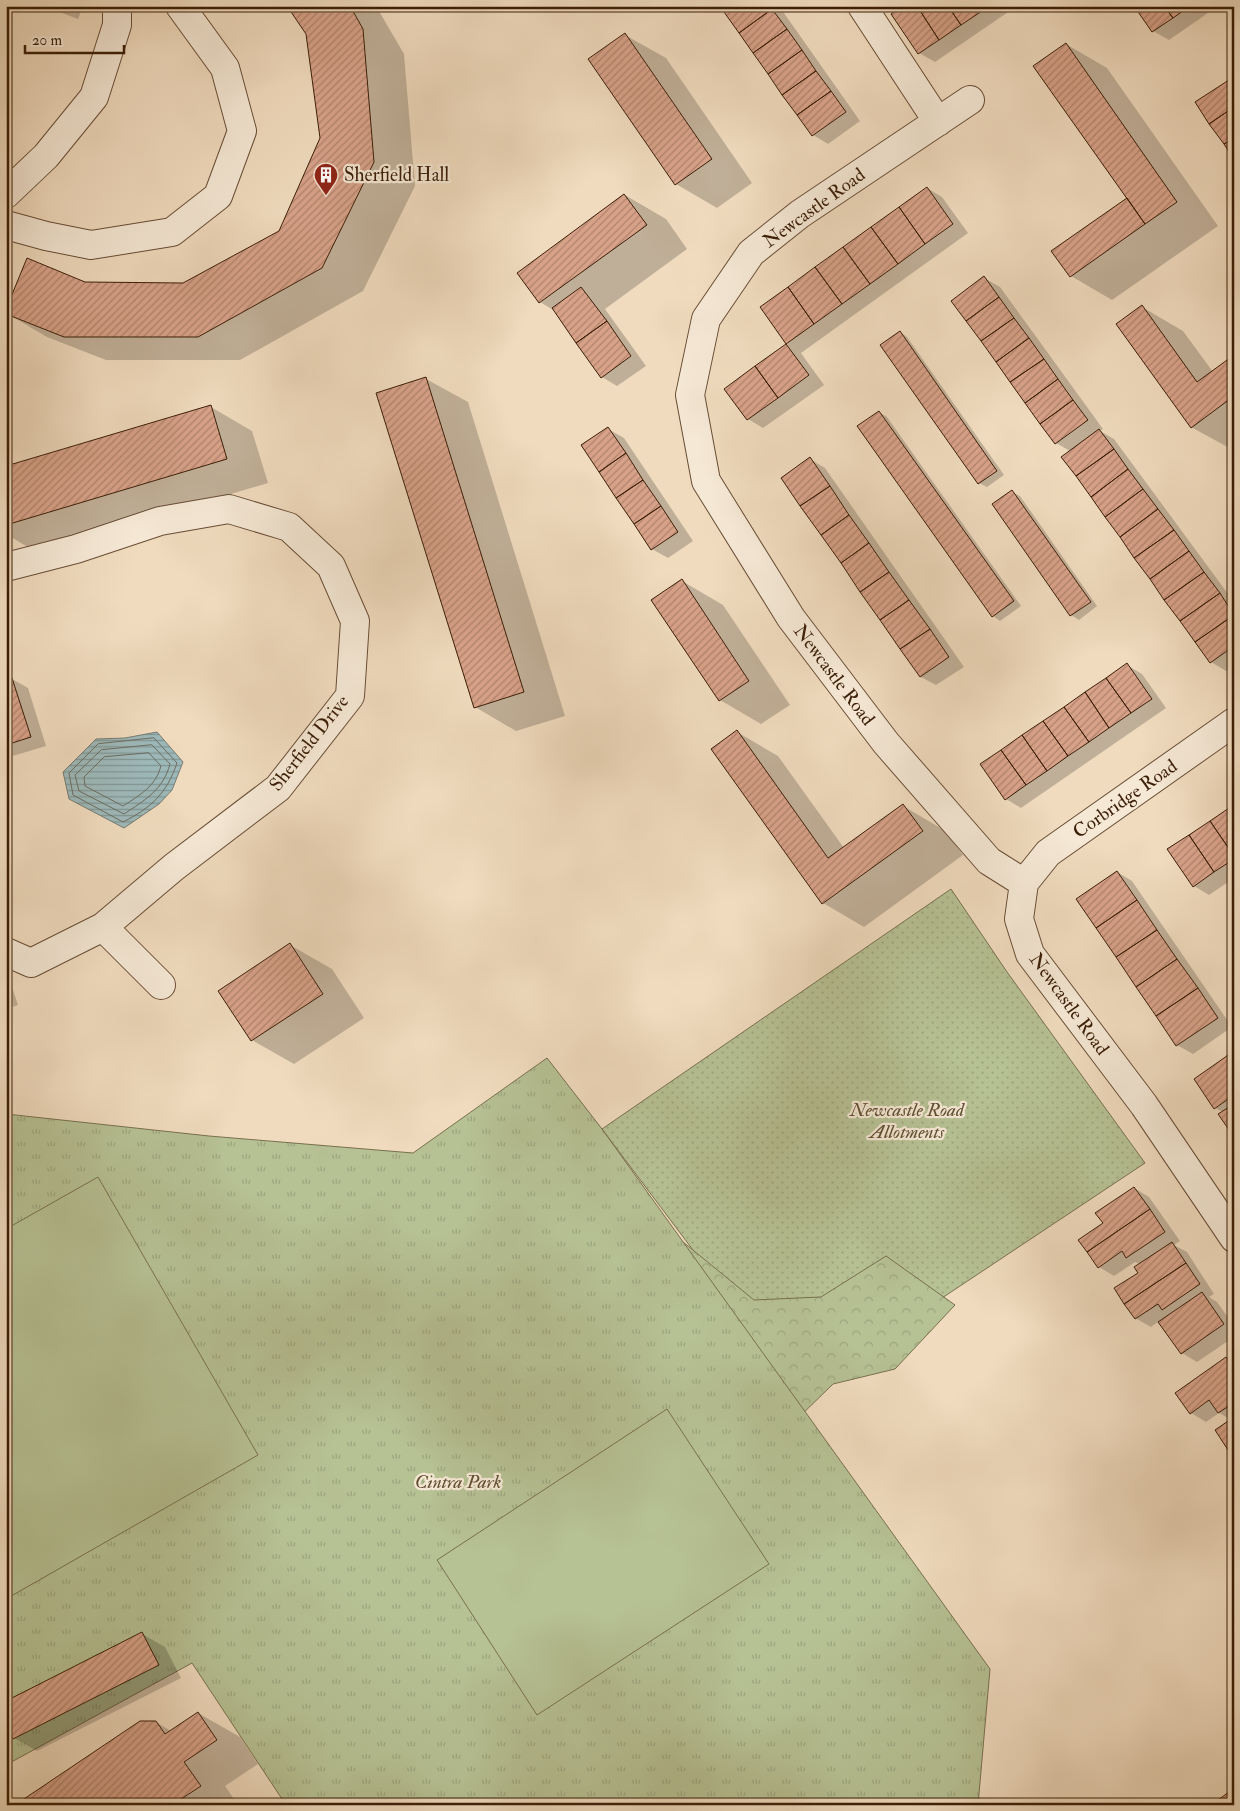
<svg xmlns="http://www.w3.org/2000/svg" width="1240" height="1811" viewBox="0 0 1240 1811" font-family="'IM FELL Double Pica',serif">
<defs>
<pattern id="grass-dots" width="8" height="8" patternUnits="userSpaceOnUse" patternTransform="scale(1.25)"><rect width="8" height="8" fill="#b6c194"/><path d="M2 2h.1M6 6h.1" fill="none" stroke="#9da57e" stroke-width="1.8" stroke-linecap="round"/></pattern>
<pattern id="forest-crowns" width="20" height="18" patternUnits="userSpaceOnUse" patternTransform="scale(1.25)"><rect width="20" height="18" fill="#b6c194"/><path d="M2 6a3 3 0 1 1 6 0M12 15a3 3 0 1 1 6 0" fill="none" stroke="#9da57e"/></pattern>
<pattern id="park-tufts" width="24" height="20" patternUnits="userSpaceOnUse" patternTransform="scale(1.25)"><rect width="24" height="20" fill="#b6c194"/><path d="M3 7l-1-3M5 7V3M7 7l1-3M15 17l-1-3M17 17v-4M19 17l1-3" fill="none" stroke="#9da57e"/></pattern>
<pattern id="water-rules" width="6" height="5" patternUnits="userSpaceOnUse" patternTransform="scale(1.25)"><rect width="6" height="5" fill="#9db9ba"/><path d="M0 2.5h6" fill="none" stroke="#819695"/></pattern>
<pattern id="building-hatch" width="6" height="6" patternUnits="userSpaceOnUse" patternTransform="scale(1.25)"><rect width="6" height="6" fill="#d8a289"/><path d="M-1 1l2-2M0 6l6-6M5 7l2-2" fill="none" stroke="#b0836e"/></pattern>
</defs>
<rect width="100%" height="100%" fill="#f0dbbe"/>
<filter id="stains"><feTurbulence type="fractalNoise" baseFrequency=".004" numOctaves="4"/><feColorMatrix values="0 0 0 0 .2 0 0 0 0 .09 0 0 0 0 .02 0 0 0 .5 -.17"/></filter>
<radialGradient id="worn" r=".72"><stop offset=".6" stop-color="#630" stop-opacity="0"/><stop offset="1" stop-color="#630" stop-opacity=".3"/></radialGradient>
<path fill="url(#grass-dots)" stroke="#78704e" d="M951,889l56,83 138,191 -200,133 -155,83 -188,-250z"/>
<path fill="url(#forest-crowns)" stroke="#78704e" d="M611,1183l143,117 67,-3 65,-41 69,49 -60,64 -62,15 -40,39z"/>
<path fill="url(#park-tufts)" stroke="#78704e" d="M547,1058l55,71 388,540 -12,136h-692l-94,-142 -186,102v-651l203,22 204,17z"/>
<path fill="#b6c194" stroke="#78704e" d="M98,1177l160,278 -252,144v-370z
M667,1409l102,155 -232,151 -100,-155z"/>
<path fill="url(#water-rules)" stroke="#767b72" d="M157,732l26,30 -11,28 -13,14 -35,24 -55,-29 -6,-27 33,-33 29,-1z"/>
<path fill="#0003" d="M43,6h40l-5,13z
M288,6h88l28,48 11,132 -52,105 -123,69h-134l-59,-23 -41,-24 79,-29h99l96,-52 41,-94 -13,-104z
M721,6h58l81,115 -32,23 -15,-9z
M904,6h113l-82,56 -16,-9z
M1136,6h82l-49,34 -16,-9z
M625,35l41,23 86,125 -35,25 -41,-24z
M1066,44l41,24 111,158 -106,74 -41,-24 58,-78z
M1232,79l2,1v78l-37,-55z
M927,188l15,9 26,36 -167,120 23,32 -61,43 -15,-9 -22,-30 62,-45 -26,-37z
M625,195l41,24 21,30 -82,60 41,57 -29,20 -15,-9 -47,-66 -15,-9 -22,-29z
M984,278l16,9 103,142 -3,2 14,8 120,163v64l-8,5 -15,-9 -141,-211 -14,-8z
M1142,307l41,24 30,41 21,-15 -1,93 -42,-23z
M900,332l7,5 97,138 -17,12 -8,-4z
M426,379l42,23 97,314 -49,15 -41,-24z
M211,407l41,24 16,52 -232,69 -30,-18v-67z
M879,412l8,5 134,189 -21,15 -7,-5z
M608,429l16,9 69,103 -25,17 -16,-9z
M810,459l15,9 139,199 -28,18 -15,-8 -139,-199z
M1012,492l8,4 77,110 -18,14 -8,-5 -77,-110z
M682,581l41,24 67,100 -29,19 -41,-24z
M1127,665l15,9 24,34 -145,100 -15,-9z
M12,679l16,9 18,58 -40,12v-77z
M737,732l41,24 66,92 59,-42 41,24 19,25 -99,72 -41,-24z
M1234,806v72l-25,17 -15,-9 -25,-36z
M1117,872l15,9 100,146 -39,27 -16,-9z
M290,945l42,24 32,49 -70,46 -42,-24 -32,-49z
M6,969l12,36 -12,4z
M1234,1053v81l-11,-22 -8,-4z
M1134,1188l15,9 31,44 -6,4 13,7 27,42 -5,3 8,5 17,24v11l-37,25 -15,-9 -23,-32 -8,6 -16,-9 5,-54 -5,-2 -21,14 -15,-9 6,-43z
M1226,1359l8,4v94l-18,-27 16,-10 -13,-7 -13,9 -15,-9z
M142,1634l23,13 16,31 -144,73 -23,-13z
M198,1713l42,24 18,27 -33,22 13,19h-221l139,-83 15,9z
M1234,1790v15h-21z"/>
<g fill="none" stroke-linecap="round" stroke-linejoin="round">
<path stroke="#6c6c60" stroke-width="1" d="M154,738l23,25c-10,30 -26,45 -54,59l-50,-27 -4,-22 29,-29z
M152,745l18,19c-7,26 -25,36 -46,50l-45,-23 -4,-16 26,-25z
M149,753l12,13c-5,20 -21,29 -38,40l-38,-20 -1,-9 20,-20z"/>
</g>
<path fill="url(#building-hatch)" stroke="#3b1e07" d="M287,6h63l13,23 11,133 -52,106 -124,69h-134l-58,-23v-5l21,-51 58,24 98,1 96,-52 41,-93 -14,-104z
M732,6h38l2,3 -33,24 -15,-21z
M902,6h15l22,34 -21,14 -27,-40z
M917,6h31l13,19 -22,15z
M948,6h30l4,5 -21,14z
M1134,6h30l9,12 -21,14z
M1164,6h26l-17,12z
M772,9l15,20 -34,24 -14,-20z
M787,29l15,21 -34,24 -15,-21z
M625,33l87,126 -37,26 -87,-126z
M1066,43l111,159 -32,22 -112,-158z
M802,50l14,21 -34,24 -14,-21z
M816,71l15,20 -34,24 -15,-20z
M1232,78l2,29 -25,17 -14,-22z
M831,91l15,21 -34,24 -15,-21z
M1234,107v31l-10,6 -15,-20z
M1234,138v22l-10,-16z
M927,187l26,37 -28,20 -26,-37z
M624,194l23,31 -108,78 -22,-30z
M1127,198l18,26 -75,53 -19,-26z
M899,207l26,37 -27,20 -27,-37z
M871,227l27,37 -28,20 -27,-37z
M843,247l27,37 -28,20 -27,-37z
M815,267l27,37 -28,20 -26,-37z
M984,276l15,21 -33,24 -15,-20z
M581,287l26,34 -31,22 -24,-35z
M788,287l26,37 -28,20 -26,-37z
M999,297l15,21 -33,23 -15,-20z
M1142,305l55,77 37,-27v41l-43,32 -75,-104z
M1014,318l15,20 -33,24 -15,-21z
M607,321l24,35 -30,22 -25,-35z
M900,331l97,140 -19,13 -98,-139z
M1029,338l15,21 -34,23 -14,-20z
M786,344l23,31 -31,23 -23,-32z
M1044,359l14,20 -33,24 -15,-21z
M755,366l23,32 -31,22 -23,-31z
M426,377l98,315 -50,16 -98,-315z
M1058,379l15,21 -33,24 -15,-21z
M1073,400l15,20 -33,24 -15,-20z
M211,405l16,54 -221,66v-59z
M879,411l135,190 -22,16 -135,-191z
M608,427l18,26 -27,19 -18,-27z
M1099,429l15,20 -38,27 -15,-19z
M1114,449l14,20 -37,28 -15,-21z
M626,453l17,27 -27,18 -17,-26z
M810,457l20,29 -30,20 -19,-28z
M1128,469l15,20 -38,28 -14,-20z
M643,480l18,26 -27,18 -18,-26z
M830,486l19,29 -28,20 -21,-29z
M1143,489l15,20 -38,28 -15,-20z
M1012,490l79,112 -21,14 -78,-112z
M661,506l17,26 -27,18 -17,-26z
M1158,509l16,21 -40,28 -14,-21z
M849,515l20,28 -28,20 -20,-28z
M1174,530l15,21 -39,28 -16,-21z
M869,543l20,29 -29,20 -19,-29z
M1189,551l15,21 -40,28 -14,-21z
M889,572l20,28 -29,20 -20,-28z
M1204,572l16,21 -40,28 -16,-21z
M682,579l67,102 -30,20 -68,-101z
M1220,593l14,22 -39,27 -15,-21z
M909,600l21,29 -30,20 -20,-29z
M1234,615v31l-24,17 -15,-21z
M930,629l19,28 -29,20 -20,-28z
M1127,663l25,36 -21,14 -25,-35z
M12,678l19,59 -25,8v-65z
M1106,678l25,35 -22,15 -24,-36z
M1085,692l24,36 -20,14 -25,-35z
M1064,707l25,35 -21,14 -25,-35z
M1043,721l25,35 -21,15 -25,-36z
M737,730l91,128 75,-54 20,27 -101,73 -111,-155z
M1022,735l25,36 -21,14 -25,-35z
M1001,750l25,35 -21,15 -25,-36z
M1232,806l2,4v46l-24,-35z
M1210,821l24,35v3l-20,13 -25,-37z
M1189,835l25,37 -21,15 -26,-38z
M1117,871l20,29 -41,28 -20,-29z
M1137,900l20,30 -41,27 -20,-29z
M1157,930l20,29 -41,28 -20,-30z
M290,943l33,51 -72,47 -33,-50z
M1177,959l21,29 -42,28 -20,-29z
M1198,988l20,30 -42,28 -20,-30z
M1234,1051v44l-20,14 -20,-30z
M1234,1104v33l-16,-23z
M1134,1187l16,22 -63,43 -9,-12 25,-17 -8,-10z
M1150,1209l15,23 -39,26 -4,-7 -24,17 -11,-16z
M1172,1242l14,21 -62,41 -10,-16 24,-15 -4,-6z
M1186,1263l14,21 -38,26 -4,-6 -23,15 -11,-15z
M1202,1292l22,32 -43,30 -23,-32z
M1226,1357l8,11v35l-16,10 -9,-13 -19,14 -15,-21z
M1234,1417v30l-6,3 -13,-20z
M142,1632l17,33 -146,74 -7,-14v-24z
M198,1712l19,28 -33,22 17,24 -29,19h-157l125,-84h16l9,13z
M1229,1792l5,6v7h-23z"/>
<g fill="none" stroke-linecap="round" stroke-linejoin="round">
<defs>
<path id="minor" d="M862,6l76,116
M970,100l-170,114 -49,39 -45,66 -16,76 16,86 85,137 95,125 103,118 35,22
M6,194l40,-38 48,-59 23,-72v-19
M6,225l40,11 45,9 81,-13 46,-36 24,-65 -17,-63 -45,-62
M6,567l70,-18 84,-28 69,-12 60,18 42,39 24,55 -5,75 -72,92 -104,79 -71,60 -72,36 -25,-11
M1024,883l-5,36 11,35 114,151 90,133
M1024,883l24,-30 186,-131
M103,927l58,58"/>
</defs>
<use href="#minor" stroke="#684d35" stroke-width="30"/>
<use href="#minor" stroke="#f5e8d5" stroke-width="28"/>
</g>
<defs>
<symbol id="building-pin" viewBox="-11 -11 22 30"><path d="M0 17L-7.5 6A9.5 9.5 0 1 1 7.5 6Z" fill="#8f2418" stroke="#f5e8d5"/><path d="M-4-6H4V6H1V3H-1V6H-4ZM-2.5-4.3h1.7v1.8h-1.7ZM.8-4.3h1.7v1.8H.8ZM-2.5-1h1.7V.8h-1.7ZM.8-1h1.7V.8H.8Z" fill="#fff"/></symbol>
</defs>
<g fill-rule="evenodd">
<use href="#building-pin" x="312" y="161" width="28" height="38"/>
</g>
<g text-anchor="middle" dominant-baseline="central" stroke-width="4.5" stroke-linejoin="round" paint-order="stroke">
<g font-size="19" fill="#3b1e07" stroke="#f5e8d5" text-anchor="start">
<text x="344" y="175">Sherfield Hall</text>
</g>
<g font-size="19" fill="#3b1e07" stroke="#f5e8d5">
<text transform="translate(814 208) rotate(-36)">Newcastle Road</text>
<text transform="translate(834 675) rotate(53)">Newcastle Road</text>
<text transform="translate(309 743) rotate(-52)">Sherfield Drive</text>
<text transform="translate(1125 799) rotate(-35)">Corbridge Road</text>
<text transform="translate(1069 1004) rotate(54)">Newcastle Road</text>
</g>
<g font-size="19" font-style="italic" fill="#604f31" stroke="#f5e8d5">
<text x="907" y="1110">Newcastle Road<tspan x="907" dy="22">Allotments</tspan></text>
<text x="458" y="1482">Cintra Park</text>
</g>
</g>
<rect width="1240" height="1811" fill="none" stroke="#f0dbbe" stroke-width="25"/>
<rect x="8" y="8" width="1225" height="1796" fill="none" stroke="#3b1e07" stroke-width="2.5"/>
<rect x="12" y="12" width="1215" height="1786" fill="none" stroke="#3b1e07"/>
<path d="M25 45v8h99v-8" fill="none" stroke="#3b1e07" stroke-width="2.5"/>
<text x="32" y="45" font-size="15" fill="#3b1e07" stroke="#f5e8d5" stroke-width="4" paint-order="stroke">20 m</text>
<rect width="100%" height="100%" filter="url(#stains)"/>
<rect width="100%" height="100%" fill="url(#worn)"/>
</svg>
